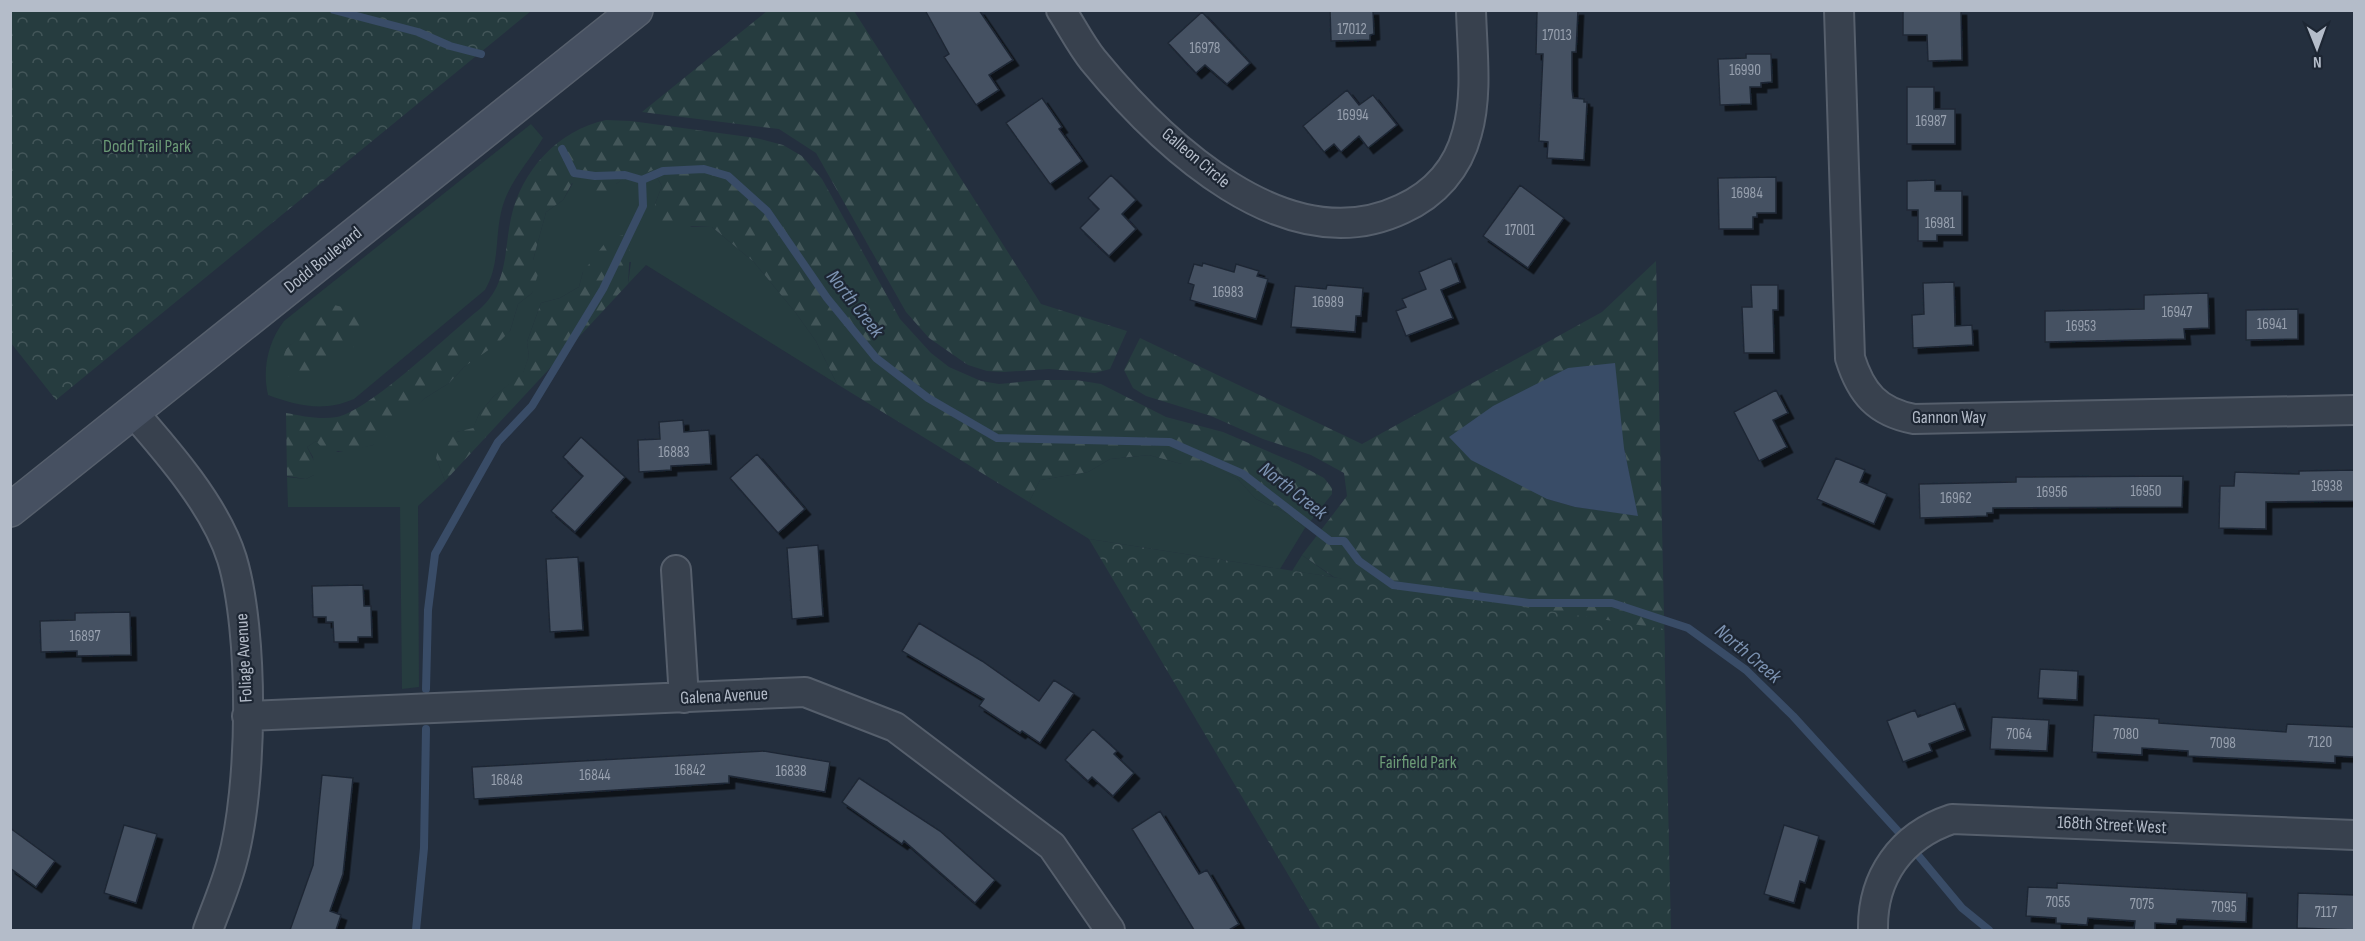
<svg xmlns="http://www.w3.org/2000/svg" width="2365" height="941" viewBox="0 0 2365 941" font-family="'Sofia Sans Condensed',sans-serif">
<defs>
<pattern id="forest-firs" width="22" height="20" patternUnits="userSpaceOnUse" patternTransform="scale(1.5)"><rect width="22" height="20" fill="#263c3f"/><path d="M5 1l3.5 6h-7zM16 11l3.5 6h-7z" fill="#435659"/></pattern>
<pattern id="park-crowns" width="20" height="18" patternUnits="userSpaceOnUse" patternTransform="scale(1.5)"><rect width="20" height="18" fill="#263c3f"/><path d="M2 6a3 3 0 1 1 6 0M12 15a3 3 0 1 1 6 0" fill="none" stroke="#435659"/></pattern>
<filter id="shadow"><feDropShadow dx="5.5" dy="5.5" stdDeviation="0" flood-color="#0009"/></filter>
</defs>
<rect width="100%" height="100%" fill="#242f3e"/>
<path fill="#263c3f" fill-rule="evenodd" d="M531,124l12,14c-13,22 -32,42 -40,67 -9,29 -2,58 -18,85l-131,109c-30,13 -56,7 -86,-4 -6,-26 0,-53 16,-74zM309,330l1,52 -24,-33z
M653,170l9,16 -7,18 37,23h20l42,35 42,51 20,28 21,43 -191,-119 -18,19 3,-22 -48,10 -4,15 -19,11 -19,5 -14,39 2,14 -6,18 -30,23 -14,17 -6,15 -16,3 -21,26 9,23 -27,25 1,181 -17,2 -2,-182h-112l-1,-30 19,2 8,-4 -1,-18 -6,-10 9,-6 22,11 35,-7 52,-47 24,-15 15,-16 46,-36 8,-27 14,-11 1,-33 13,-48 17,-12 10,-17 43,1 16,-13z
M1149,455l33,9h26l29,14 19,21 33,15 16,14 -25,41 -191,-30 -60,-37 11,-22 48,-8 22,-13z
M1302,555l31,22 -41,-6z"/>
<path fill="url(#forest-firs)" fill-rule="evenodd" d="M767,11h87l187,293 86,27 -17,38 -15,4 -46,-4 -46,3 -16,-1 -19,-6 -39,-27 -23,-26 -90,-159 -37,-24 -137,-17z
M606,120l25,1 125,17 27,7 19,11 20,23 78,140 31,34 18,14 32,14 18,3 41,-4h36l25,4 65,33 57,15 77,33 24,13 8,10v6l-27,34 -16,-14 -33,-15 -19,-21 -29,-13 -26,-1 -33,-9 -39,4 -22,13 -48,8 -11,22 -192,-118 -21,-43 -20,-28 -42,-51 -42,-35 -50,-2 -7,-21 7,-18 -9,-16 -12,5 -9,-3 -16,12 -9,14 -22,-2 -13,-13 -9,17 -17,12 -13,48 6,11 -7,22 -14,11 -8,27 -13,13 -33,23 -15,16 -24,15 -40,40 -12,7 -24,6h-24l-9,-10 -9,6 10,20 -3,8 -8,4 -19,-3 -1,-63c16,3 34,7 51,4 32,-6 114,-85 144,-109 27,-25 23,-57 30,-90 10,-47 47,-88 95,-98z
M623,235l7,11 -2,38 -183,197 -9,-23 4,-15 17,-11 16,-4 6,-14 14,-17 30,-24 6,-17 -2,-14 14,-39 19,-5 19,-11 4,-15 25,-33z
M1656,261l9,397 -331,-81 -32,-22 45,-59 -3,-23 -33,-18 -48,-16 -52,-23 -65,-20 -13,-8 -9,-18 16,-32 222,106 240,-132zM1624,448l13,67 -62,-8 -28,-8z
M334,305l21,5 12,26 -57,46 -17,-2 -14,-10 7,-21z"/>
<path fill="url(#park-crowns)" d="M11,10h520v1l-475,389 -45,-57z
M1089,539l575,90 7,301h-350z"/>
<path fill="#394c67" d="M1615,363l9,85 14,68 -63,-9 -28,-8 -76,-39 -22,-23 44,-31 75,-38z"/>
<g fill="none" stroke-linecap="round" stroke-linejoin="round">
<path stroke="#394c67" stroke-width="8" d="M334,10l84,22 32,14 31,8
M562,149l12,24 21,3 30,-1 17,5 21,-9 41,-2 24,7 39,35 60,87 49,60 52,40 69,40 173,4 73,32 87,67h14l15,20 34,24 136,18h83l76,25 58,42 47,46 112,123
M426,689l2,-79 7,-56 63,-112 34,-36 71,-117 40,-83 -1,-26
M1912,848l50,60 27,22
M416,930l8,-82 2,-119"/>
</g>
<path fill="#455162" stroke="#1f2835" stroke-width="1.5" filter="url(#shadow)" d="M925,10h54l34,50 -24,15 10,15 -23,15 -32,-48 5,-3z
M1330,10h43l1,24 -4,1v5l-39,1z
M1537,10h41l-2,42h-4v37l1,9 11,1v3h3l-3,58 -37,-2 1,-16 -9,-1 4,-87h-7z
M1903,10h58l1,50 -34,1 -1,-26h-24z
M1202,12l48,51 -23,21 -22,-19 -9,8 -28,-30z
M1746,54h25l1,28 -11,1v4h-11l1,17 -31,1 -2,-46 28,-1z
M1907,87h27v22h21v35h-48z
M1347,90l12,15 14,-10 24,30 -29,23 -9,-12 -18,16 -7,-8 -10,8 -21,-26z
M1042,98l20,29 -3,2 23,32 -32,23 -44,-61z
M1111,175l25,25 -14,14 14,15 -27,27 -29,-28 19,-19 -11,-11z
M1776,177v36h-19v4h-4v12h-34l-1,-51z
M1935,180v11h27v44h-25v6h-19v-31h-11v-29z
M1520,185l44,33 -36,50 -45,-32z
M1451,258l9,24 -19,8 12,28 -47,18 -10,-25 10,-4 -4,-8 24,-10 -7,-17z
M1203,263l31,9 2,-8 23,7 -2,5 11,3 -12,40 -66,-19 4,-15 -6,-2 6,-19 8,2z
M1954,282l1,44 17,-1 1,20 -60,3 -1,-33 12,-1 -1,-31z
M1327,285l36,3 -2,28h-5l-1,16 -64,-5 4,-41 31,3z
M1751,285h27v25h-5l1,43h-30l-2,-46h10z
M2208,293l1,35 -25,1 1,10 -140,3v-31l99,-2v-14z
M2298,309v30l-52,1v-30z
M1776,390l12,23 -15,7 14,27 -28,14 -25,-49z
M683,420l1,12 25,-2 2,34 -40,2v4l-32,2 -1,-32 22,-1 -1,-17z
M581,437l44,40 -50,55 -24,-21 32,-35 -20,-19z
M757,454l48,55 -27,24 -48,-55z
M1836,458l29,12 -5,12 27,12 -13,30 -57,-25z
M2355,470v31l-89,1v27l-47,-1 1,-42h14l1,-14 64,2v-3z
M2183,476l-1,31 -189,1v5h-6v3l-67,2 -1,-34 97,-2v-5z
M818,545l5,71 -31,3 -5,-71z
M578,557l5,73 -33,2 -4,-73z
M363,585l1,21h7l1,31h-14v5h-24l-1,-20h-7v-5h-13l-1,-31z
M130,612l1,43 -54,1v-5l-36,1 -1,-31 35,-1v-7z
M919,623l63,38 57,40 15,-21 20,13 -34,50 -18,-12 -2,2 -41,-27 5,-7 -82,-48z
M2040,669l38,2 -1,29 -39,-2z
M1955,703l10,27 -36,14 3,7 -29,11 -16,-41 28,-11 3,7z
M2094,715l65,4v4l127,9 1,-8 68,3v30l-20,-1v7l-147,-7v-5l-46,-3v7l-50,-3z
M1992,717l57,3 -2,31 -57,-2z
M1093,729l24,22 -3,3 20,19 -21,23 -21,-19 -4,4 -23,-21z
M764,751l66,11 -5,30 -96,-16v7l-255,16 -2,-32z
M322,775l31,3 -10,96 -13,37 11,4 -5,15h-46l23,-65z
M859,778l81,53 55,49 -20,23 -71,-62 -2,3 -60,-42z
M1160,811l39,63 8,-4 32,54 -10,6h-35l-62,-101z
M124,825l33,9 -21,69 -32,-10z
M1784,825l35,11 -14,47 -5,-2 -6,22 -30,-9z
M10,828l45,33 -19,26 -26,-19z
M2057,883l190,10 -1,29 -69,-3 -1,5 -21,-1v7h-21l1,-9 -47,-3 -1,7 -31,-2v-5l-30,-2 2,-29 29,1z
M2298,893l57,2v35l-58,-2z"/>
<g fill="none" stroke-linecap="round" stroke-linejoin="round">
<defs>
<path id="street" d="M1061,10c11,17 20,35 32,50 68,83 193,204 309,149 33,-15 56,-41 65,-76 11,-39 5,-83 4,-123
M1839,10l11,348c11,35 27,54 64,61l440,-9
M133,412c35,40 83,95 99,147 22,73 21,228 0,303 -6,23 -16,46 -24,68
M676,570l8,128
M247,716l558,-24 90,35 157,119 58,84
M1873,930c-1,-53 28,-94 79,-111l402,16"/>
<path id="secondary" d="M10,510l626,-500"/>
</defs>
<use href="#street" stroke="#565f6c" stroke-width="32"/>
<use href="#secondary" stroke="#565f6c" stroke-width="36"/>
<use href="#street" stroke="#38414e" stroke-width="28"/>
<use href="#secondary" stroke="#465061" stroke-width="33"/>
</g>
<g text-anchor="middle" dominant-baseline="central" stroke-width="4.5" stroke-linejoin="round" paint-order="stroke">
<g font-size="15" fill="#98a1af">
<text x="1352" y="29">17012</text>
<text x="1557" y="35">17013</text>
<text x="1205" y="48">16978</text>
<text x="1745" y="70">16990</text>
<text x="1353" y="115">16994</text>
<text x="1931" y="121">16987</text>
<text x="1747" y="193">16984</text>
<text x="1940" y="223">16981</text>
<text x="1520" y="230">17001</text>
<text x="1228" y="292">16983</text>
<text x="1328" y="302">16989</text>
<text x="2177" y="312">16947</text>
<text x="2272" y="324">16941</text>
<text x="2081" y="326">16953</text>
<text x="674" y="452">16883</text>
<text x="2327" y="486">16938</text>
<text x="2146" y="491">16950</text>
<text x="2052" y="492">16956</text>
<text x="1956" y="498">16962</text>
<text x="85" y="636">16897</text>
<text x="2019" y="734">7064</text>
<text x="2126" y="734">7080</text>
<text x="2320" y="742">7120</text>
<text x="2223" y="743">7098</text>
<text x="690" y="770">16842</text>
<text x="791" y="771">16838</text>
<text x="595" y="775">16844</text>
<text x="507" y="780">16848</text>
<text x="2058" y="902">7055</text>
<text x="2142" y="904">7075</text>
<text x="2224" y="907">7095</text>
<text x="2326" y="912">7117</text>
</g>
<g font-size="18" fill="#6b9a76" stroke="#1d2633">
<text x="147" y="146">Dodd Trail Park</text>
<text x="1418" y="762">Fairfield Park</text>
</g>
<g font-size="18" fill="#b4bcc9" stroke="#1d2633">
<text transform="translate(1196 158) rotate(40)">Galleon Circle</text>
<text transform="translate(323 260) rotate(-39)">Dodd Boulevard</text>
<text x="1949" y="417">Gannon Way</text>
<text transform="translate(244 658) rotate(-93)">Foliage Avenue</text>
<text transform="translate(724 696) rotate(-3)">Galena Avenue</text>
<text transform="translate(2112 825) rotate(3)">168th Street West</text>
</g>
<g font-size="20" font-style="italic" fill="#7c92b1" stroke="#1d2633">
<text transform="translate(855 304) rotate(52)">North Creek</text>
<text transform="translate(1293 491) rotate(38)">North Creek</text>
<text transform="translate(1748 654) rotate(40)">North Creek</text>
</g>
</g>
<rect width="2365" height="941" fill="none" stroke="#b4bcc9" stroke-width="24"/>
<g transform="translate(2317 48) rotate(179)" stroke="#1d2633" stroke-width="4.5" paint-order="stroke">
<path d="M0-4.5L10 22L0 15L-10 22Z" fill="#b4bcc9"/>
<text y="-9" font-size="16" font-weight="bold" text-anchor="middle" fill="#b4bcc9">N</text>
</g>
</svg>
